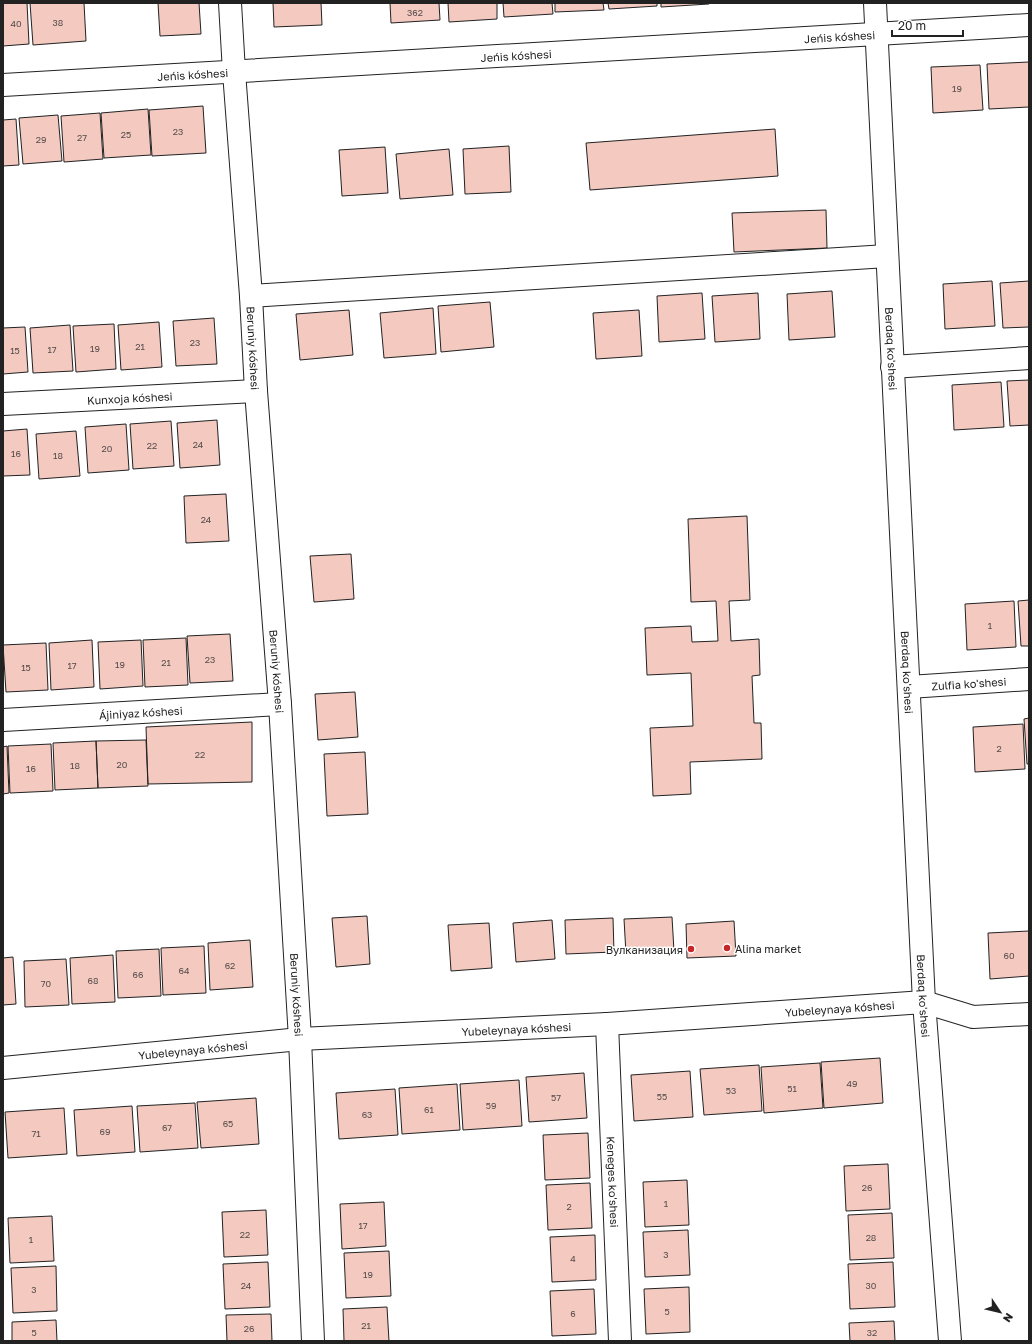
<svg xmlns="http://www.w3.org/2000/svg" width="1032" height="1344" viewBox="0 0 1032 1344" font-family="'Golos Text',sans-serif">
<rect width="100%" height="100%" fill="#fff"/>
<path fill="#f3c9c0" stroke="#222" d="M3,3h24l2,41 -26,2z
M30,3h54l2,38 -53,4z
M158,3h41l2,31 -41,2z
M273,3h48l1,22 -48,2z
M390,3h49l1,17 -49,3z
M448,3h49v16l-48,3z
M503,3h49l1,11 -49,3z
M555,3h48l1,7 -49,2z
M608,3h49v3l-48,3z
M661,3h48v1l-48,3z
M1029,62v45l-40,2 -2,-45z
M980,65l3,45 -50,3 -2,-46z
M203,106l3,47 -54,3 -3,-46z
M148,109l3,46 -47,3 -3,-45z
M100,113l3,46 -39,3 -3,-46z
M58,115l4,46 -39,3 -4,-46z
M16,119l3,46 -16,1v-46z
M775,129l3,47 -188,14 -4,-47z
M509,146l2,46 -46,2 -2,-45z
M385,147l3,46 -46,3 -3,-46z
M449,149l4,46 -53,4 -4,-45z
M826,210l1,38 -93,4 -2,-39z
M992,281l3,45 -50,3 -2,-45z
M1029,281v46l-26,1 -3,-45z
M832,291l3,46 -46,3 -2,-46z
M702,293l3,46 -46,3 -2,-46z
M758,293l2,46 -45,3 -3,-46z
M490,302l4,45 -53,5 -3,-46z
M433,308l3,46 -52,4 -4,-45z
M349,310l4,45 -53,5 -4,-46z
M639,310l3,46 -46,3 -3,-46z
M214,318l3,46 -41,2 -3,-45z
M159,322l3,45 -41,3 -3,-45z
M114,324l2,45 -40,3 -3,-46z
M70,325l3,46 -40,2 -3,-45z
M25,327l3,45 -25,2v-46z
M1029,380v45l-19,1 -3,-45z
M1001,382l3,45 -50,3 -2,-45z
M217,420l3,45 -40,3 -3,-45z
M171,421l3,45 -41,3 -3,-45z
M126,424l3,46 -41,3 -3,-46z
M27,429l3,46 -27,1v-45z
M76,431l4,45 -41,3 -3,-45z
M226,494l3,47 -43,2 -2,-47z
M747,516l3,84 -21,1 2,40 28,-2 1,36 -8,1 2,47h7l1,36 -72,3 1,32 -38,2 -3,-68 43,-2 -2,-53 -44,2 -2,-47 46,-2 1,16 26,-1 -2,-40 -25,1 -3,-83z
M351,554l3,45 -40,3 -4,-46z
M1029,600v46h-8l-3,-45z
M1014,601l2,46 -49,3 -2,-46z
M230,634l3,47 -43,2 -3,-47z
M186,638l2,47 -43,2 -2,-47z
M92,640l2,47 -43,3 -2,-47z
M141,640l2,46 -43,3 -2,-47z
M46,643l2,47 -42,2 -3,-47z
M355,692l3,45 -40,3 -3,-46z
M1029,718v46h-2l-3,-45z
M252,722v60l-104,2 -2,-57z
M1023,724l2,45 -50,3 -2,-45z
M146,740l2,46 -50,2 -2,-47z
M96,741l2,47 -43,2 -2,-47z
M51,744l2,47 -43,2 -2,-47z
M7,746l2,47 -6,1v-47z
M365,752l3,62 -41,2 -3,-62z
M367,916l3,48 -34,3 -4,-49z
M672,917l2,34 -48,3 -2,-35z
M613,918l1,34 -48,2 -1,-34z
M552,920l3,39 -39,3 -3,-39z
M734,921l2,35 -49,2 -1,-34z
M489,923l3,45 -41,3 -3,-46z
M1029,931v45l-39,3 -2,-46z
M250,940l3,47 -43,3 -2,-47z
M204,946l2,47 -43,2 -2,-47z
M159,949l2,47 -43,2 -2,-47z
M113,955l2,47 -43,2 -2,-46z
M13,957l3,47 -13,1v-47z
M66,959l3,46 -44,2 -1,-46z
M880,1058l3,45 -59,5 -3,-46z
M820,1063l3,45 -59,5 -3,-46z
M759,1065l3,46 -58,4 -4,-46z
M690,1071l3,46 -59,4 -3,-46z
M584,1073l3,45 -58,4 -3,-45z
M519,1080l3,46 -59,4 -3,-46z
M457,1084l3,46 -58,4 -3,-46z
M395,1089l3,46 -59,4 -3,-46z
M256,1098l3,46 -58,4 -4,-46z
M195,1103l3,45 -58,4 -3,-46z
M132,1106l3,46 -58,4 -3,-46z
M64,1108l3,46 -59,4 -3,-46z
M588,1133l2,45 -45,2 -2,-45z
M888,1164l2,45 -44,2 -2,-45z
M687,1180l2,45 -44,2 -2,-45z
M590,1183l2,45 -44,2 -2,-45z
M384,1202l2,44 -44,3 -2,-45z
M266,1210l2,45 -44,2 -2,-45z
M892,1213l2,45 -44,2 -2,-45z
M52,1216l2,45 -44,2 -2,-45z
M688,1230l2,45 -45,2 -2,-45z
M595,1235l1,45 -44,2 -2,-45z
M389,1251l2,45 -45,2 -2,-45z
M268,1262l2,45 -45,2 -2,-45z
M893,1262l2,45 -45,2 -2,-45z
M56,1266l1,45 -44,2 -2,-45z
M689,1287l1,45 -44,2 -2,-45z
M594,1289l2,45 -44,2 -2,-45z
M387,1307l2,34h-45l-1,-32z
M271,1314l1,27h-45l-1,-26z
M56,1320l1,21h-45v-19z
M894,1321l1,20h-45l-1,-18z"/>
<g fill="none" stroke-linecap="round" stroke-linejoin="round">
<defs>
<g id="minor">
<path id="s1" d="M230,3l4,69 17,224 5,95 24,313 20,335 13,302"/>
<path id="s2" d="M875,3l49,999 26,339"/>
<path id="s3" d="M3,85l1026,-60"/>
<path d="M251,296l636,-40"/>
<path d="M892,367l137,-9"/>
<path id="s4" d="M3,404l253,-13"/>
<path id="s5" d="M909,687l120,-8"/>
<path id="s6" d="M3,720l277,-16"/>
<path id="s7" d="M607,1024l13,317"/>
<path id="s8" d="M3,1068l297,-29 307,-15 317,-22 49,15 56,-3"/>
</g>
</defs>
<use href="#minor" stroke="#222" stroke-width="24"/>
<use href="#minor" stroke="#fff" stroke-width="22"/>
</g>
<g fill="#c62828" stroke="#fff" stroke-width="1.5">
<circle cx="727" cy="948" r="4"/>
<circle cx="691" cy="949" r="4"/>
</g>
<g text-anchor="middle" dominant-baseline="central" stroke-width="3" stroke-linejoin="round" paint-order="stroke">
<g font-size="9" fill="#564c4a">
<text x="415" y="12">362</text>
<text x="58" y="22">38</text>
<text x="16" y="23">40</text>
<text x="957" y="88">19</text>
<text x="178" y="131">23</text>
<text x="126" y="134">25</text>
<text x="82" y="137">27</text>
<text x="41" y="139">29</text>
<text x="195" y="342">23</text>
<text x="140" y="346">21</text>
<text x="95" y="348">19</text>
<text x="52" y="349">17</text>
<text x="15" y="350">15</text>
<text x="198" y="444">24</text>
<text x="152" y="445">22</text>
<text x="107" y="448">20</text>
<text x="16" y="453">16</text>
<text x="58" y="455">18</text>
<text x="206" y="519">24</text>
<text x="990" y="625">1</text>
<text x="210" y="659">23</text>
<text x="166" y="662">21</text>
<text x="120" y="664">19</text>
<text x="72" y="665">17</text>
<text x="26" y="667">15</text>
<text x="999" y="748">2</text>
<text x="200" y="754">22</text>
<text x="122" y="764">20</text>
<text x="75" y="765">18</text>
<text x="31" y="768">16</text>
<text x="1009" y="955">60</text>
<text x="230" y="965">62</text>
<text x="184" y="970">64</text>
<text x="138" y="974">66</text>
<text x="93" y="980">68</text>
<text x="46" y="983">70</text>
<text x="852" y="1083">49</text>
<text x="792" y="1088">51</text>
<text x="731" y="1090">53</text>
<text x="662" y="1096">55</text>
<text x="556" y="1097">57</text>
<text x="491" y="1105">59</text>
<text x="429" y="1109">61</text>
<text x="367" y="1114">63</text>
<text x="228" y="1123">65</text>
<text x="167" y="1127">67</text>
<text x="105" y="1131">69</text>
<text x="36" y="1133">71</text>
<text x="867" y="1187">26</text>
<text x="666" y="1203">1</text>
<text x="569" y="1206">2</text>
<text x="363" y="1225">17</text>
<text x="245" y="1234">22</text>
<text x="871" y="1237">28</text>
<text x="31" y="1239">1</text>
<text x="666" y="1254">3</text>
<text x="573" y="1258">4</text>
<text x="368" y="1274">19</text>
<text x="246" y="1285">24</text>
<text x="871" y="1285">30</text>
<text x="34" y="1289">3</text>
<text x="667" y="1311">5</text>
<text x="573" y="1313">6</text>
<text x="366" y="1325">21</text>
<text x="249" y="1328">26</text>
<text x="34" y="1332">5</text>
<text x="872" y="1332">32</text>
</g>
<g font-size="11" fill="#222" stroke="#fff">
<text stroke="none"><textPath href="#s3" startOffset="838">Jeńis kóshesi</textPath></text>
<text stroke="none"><textPath href="#s3" startOffset="514">Jeńis kóshesi</textPath></text>
<text stroke="none"><textPath href="#s3" startOffset="190">Jeńis kóshesi</textPath></text>
<text stroke="none"><textPath href="#s1" startOffset="346">Beruniy kóshesi</textPath></text>
<text stroke="none"><textPath href="#s2" startOffset="346">Berdaq ko'shesi</textPath></text>
<text stroke="none"><textPath href="#s4" startOffset="127">Kunxoja kóshesi</textPath></text>
<text stroke="none"><textPath href="#s1" startOffset="670">Beruniy kóshesi</textPath></text>
<text stroke="none"><textPath href="#s2" startOffset="670">Berdaq ko'shesi</textPath></text>
<text stroke="none"><textPath href="#s5" startOffset="60">Zulfia ko'shesi</textPath></text>
<text stroke="none"><textPath href="#s6" startOffset="138">Ájiniyaz kóshesi</textPath></text>
<text stroke="none"><textPath href="#s1" startOffset="994">Beruniy kóshesi</textPath></text>
<text stroke="none"><textPath href="#s2" startOffset="994">Berdaq ko'shesi</textPath></text>
<text stroke="none"><textPath href="#s8" startOffset="839">Yubeleynaya kóshesi</textPath></text>
<text stroke="none"><textPath href="#s8" startOffset="515">Yubeleynaya kóshesi</textPath></text>
<text stroke="none"><textPath href="#s8" startOffset="191">Yubeleynaya kóshesi</textPath></text>
<text stroke="none"><textPath href="#s7" startOffset="158">Keneges ko'shesi</textPath></text>
</g>
<g font-size="11" fill="#222" stroke="#fff" text-anchor="start">
<text x="735" y="948">Alina market</text>
<text x="683" y="949" text-anchor="end">Вулканизация</text>
</g>
</g>
<rect width="1032" height="1344" fill="none" stroke="#222222" stroke-width="8"/>
<g transform="translate(1000 1312) rotate(125)" stroke="#ffffff" stroke-width="3" paint-order="stroke">
<path d="M0-3L7 15L0 10L-7 15Z" fill="#222222"/>
<text y="-6" font-size="11" font-weight="bold" text-anchor="middle" fill="#222222">N</text>
</g>
<path d="M892 30v6h71v-6" fill="none" stroke="#222222" stroke-width="2"/>
<text x="898" y="30" font-size="12" fill="#222222" stroke="#ffffff" stroke-width="3" paint-order="stroke">20 m</text>
</svg>
